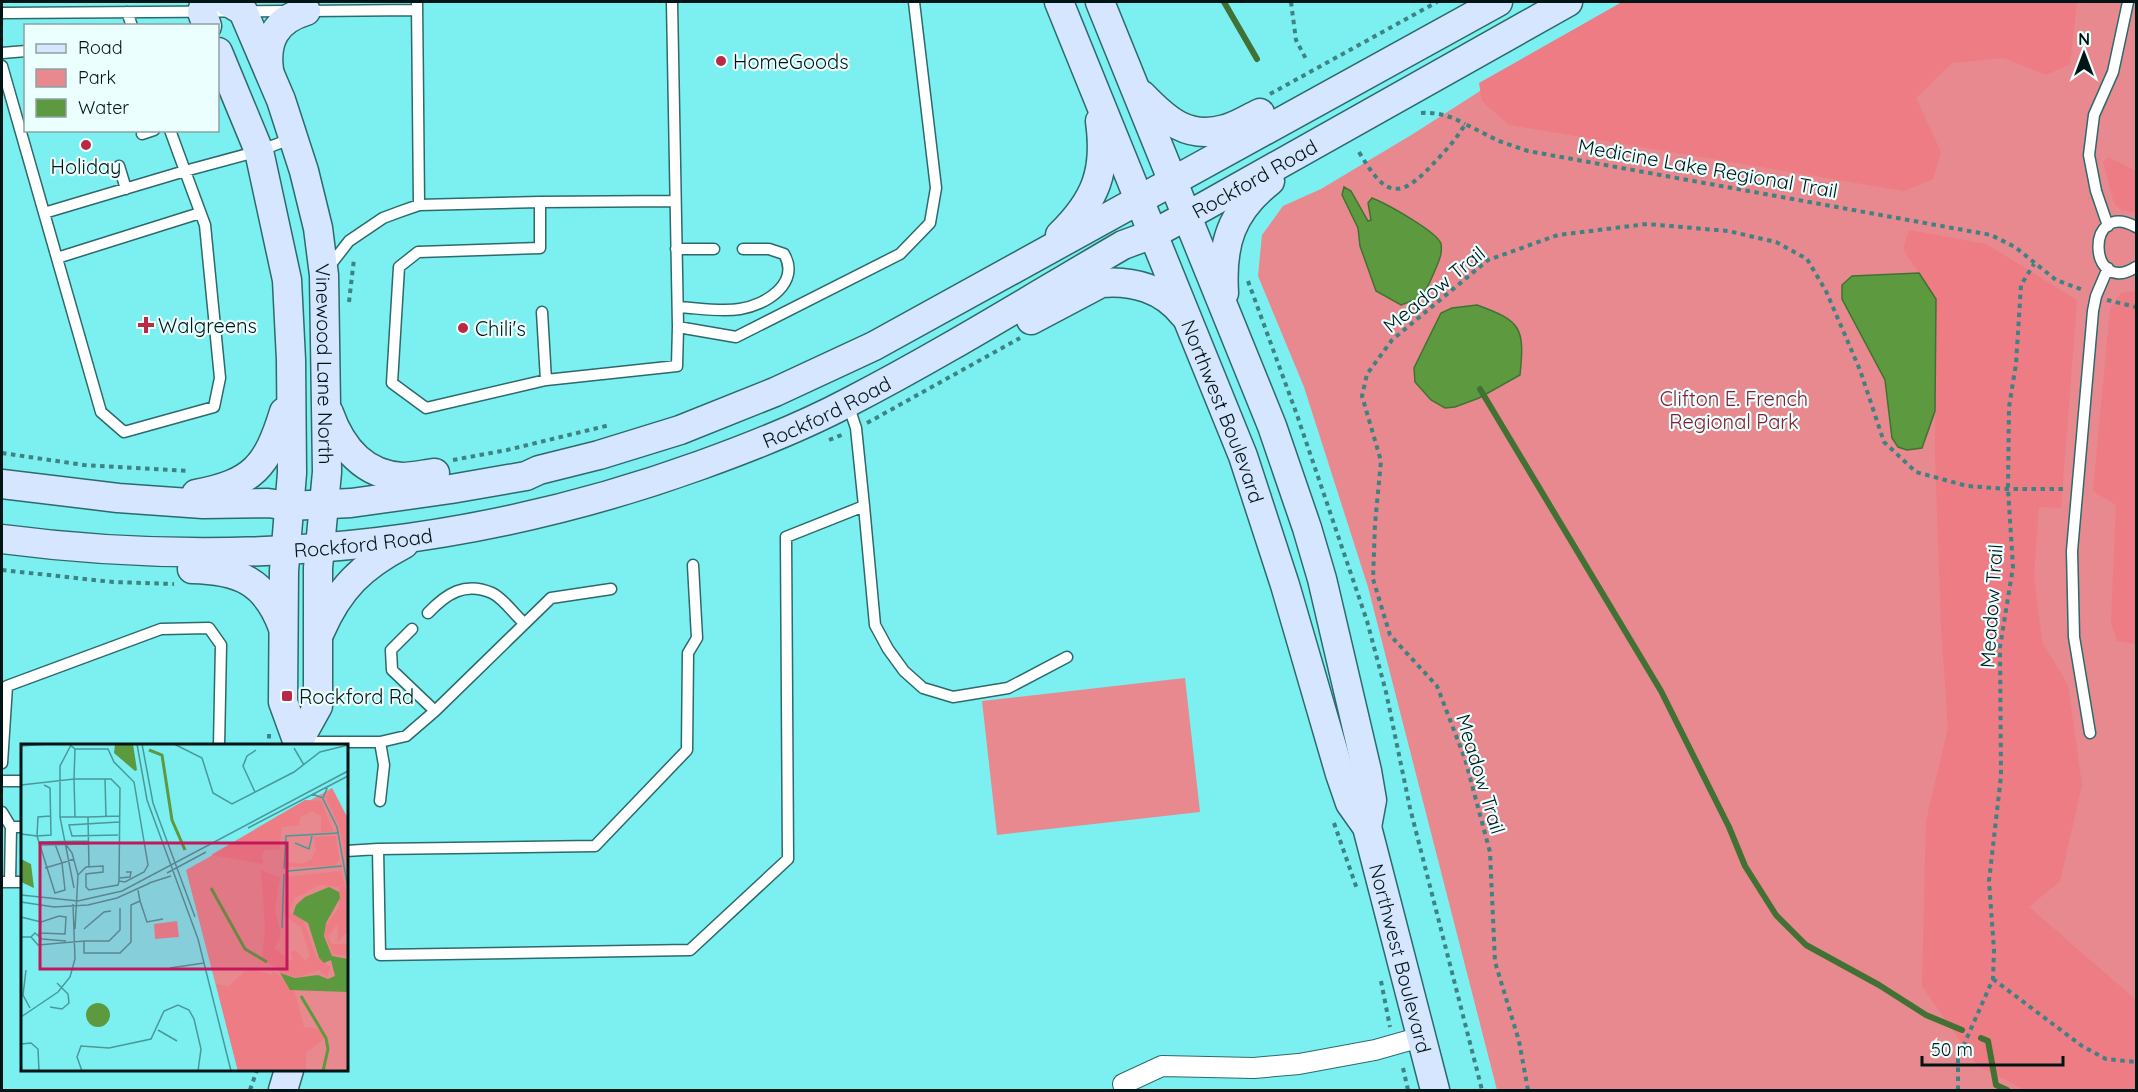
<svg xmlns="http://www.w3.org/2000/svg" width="2138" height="1092" viewBox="0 0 2138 1092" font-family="Quicksand,sans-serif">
<rect width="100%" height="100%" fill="#7ceff0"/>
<path fill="#e7898e" d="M1639,2h497v1088h-639l-129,-503 -64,-200 -46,-111 4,-41 21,-29 38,-17 92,-55 78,-50z
M1185,678l15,134 -203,23 -15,-134z"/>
<path fill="#ed7c84" d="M1622,2h455l-7,62 -24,11 -42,-17 -52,5 -36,35 25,54 -8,27 -29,12 -395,-66 -27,-24 -3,-18z
M2108,157l28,14v42l-15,-3 -7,-7 -11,-41z
M1909,230l77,14 91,56 -16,208 -22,-1 -5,68 8,67 26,43 14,100 -22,96 -31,26 107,93v90h-111l-48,-25 -55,-79 4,-165 22,-93 -7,-101 -6,-173 1,-155 -33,-50z
M2136,291v353l-19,-3 -6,-19 5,-117 -23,-14 17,-182 11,-16z"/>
<path fill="#5d9a3f" stroke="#417233" stroke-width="1.5" d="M1344,187l7,4 17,30 3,-1 -3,-17 4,-5c13,5 66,34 69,46 2,11 -4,21 -8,31 -8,19 -11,23 -32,30l-25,-14 -16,-45 -2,-18 -16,-33z
M1919,273l17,26 -1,112 -13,37 -15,2 -9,-3 -6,-9 -7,-58 -43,-81v-14l10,-9z
M1477,305c44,16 48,22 43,70l-41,23 -24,9 -10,1 -14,-8 -16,-18 -1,-14 27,-55 11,-5z"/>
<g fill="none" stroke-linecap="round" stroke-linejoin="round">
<path stroke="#417233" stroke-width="6" d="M1224,2l33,57
M1480,389l181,302 68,136 16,39 31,49 30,30 73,40 47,30 36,15
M1981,1038l7,3 8,44 11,5"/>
<defs>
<path id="lane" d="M417,2l2,203
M672,2l6,325
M308,11l109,-1
M127,12l5,14
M2,13l287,-2
M2,53l24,-2
M2,66l99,346 23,20 90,-25 6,-29 -15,-153 -20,-54 74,-20 34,-13
M142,134l12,-4
M119,166l7,23
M540,202l135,-1
M44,213l141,-42 -15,-41
M2108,226l-12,-35 -7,-36 5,-40 19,-43 15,-70
M2136,227c-52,-29 -48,71 0,40
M676,249h38
M57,258l143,-45
M328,268l21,-27 34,-23 16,-6 20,-7 121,-3v46l-122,4 -19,15 -7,116 34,25 120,-28 131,-14 1,-39 58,10 164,-83 30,-31 6,-35 -22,-186
M678,307c20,1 42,5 62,2 26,-4 61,-26 44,-55l-15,-5h-26
M542,312l4,68
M864,506l11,119 13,24 16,22 19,17 30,9 55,-9 59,-31
M428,613c18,-19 37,-32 64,-20 11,5 22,21 32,30
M412,629l-21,21 1,20 43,41
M2090,733l-16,-96 -2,-86 21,-240 3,-15 12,-28
M302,742h78l4,23 -4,36
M380,742l26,-6 29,-25 116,-113 60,-9
M2,763l5,-77 154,-57 48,-1 12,17 -2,101
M2,781h20
M2,812l9,15h11
M378,849l217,-3 92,-96 1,-97 9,-15 -4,-73
M346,851l32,-2 2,106 310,-5 98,-91 -2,-322 78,-31 -8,-78 -8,-24
M2,882h20
M10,882l1,-55"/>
<path id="street" d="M1123,1084l39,-18 92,2 45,-4 76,-14 46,-13"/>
<g id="secondary">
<path d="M205,2l-3,10 5,14"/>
<path id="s1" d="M228,2l15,9 38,89 23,71 14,57 6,47 3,197 -9,96v138l-20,36"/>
<path id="s2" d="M1059,2l184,454 42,129 55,189 10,29 17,24 68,263"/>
<path d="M1100,2l172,424 35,102 15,51 45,192 5,29 -5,27"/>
<path d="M218,52l41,99 28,129 4,80 1,113 -8,98 -1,131 16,44"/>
<path d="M269,70c-4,-30 7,-50 37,-59"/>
<path d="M1142,95c24,25 46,45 83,34 12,-3 24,-11 35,-16"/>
<path d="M1060,235c36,-35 47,-64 40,-114"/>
<path d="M1224,293c-3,-49 7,-81 46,-112"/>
<path d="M1031,320l70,-37c32,-3 63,6 83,32"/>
<path d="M329,413c12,34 35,62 73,64 11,0 23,-3 33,-4"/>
<path d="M2,484l116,14 85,6 65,-1 21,3 62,-3 100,-14 75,-13 13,-6 60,-15 81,-25 95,-38 99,-46 624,-344"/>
<path d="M196,494c57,-11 71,-27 88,-82"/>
<path id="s3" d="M2,539c238,31 472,8 699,-74 50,-18 101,-38 148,-63 93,-48 183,-104 274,-157l30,-11 52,-28 363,-204"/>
<path d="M192,569c47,1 74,12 91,59"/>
<path d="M320,632c19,-44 42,-66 84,-88"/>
<path d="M283,1090l6,-20"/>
</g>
</defs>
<use href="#lane" stroke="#2d6a6b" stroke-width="13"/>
<use href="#street" stroke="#2d6a6b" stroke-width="22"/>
<use href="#secondary" stroke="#2d6a6b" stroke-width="31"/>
<path stroke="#3e8283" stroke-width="4" stroke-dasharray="4.5 4.5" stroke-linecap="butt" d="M1291,2l5,38 10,19
M1270,94l167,-92
M1421,113c16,-1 30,3 44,11
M1359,152c24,40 37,52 73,13 12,-13 25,-26 33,-41l34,17 29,10 463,84 24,12 41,33 27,10
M1248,281l49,134 70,206 19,71 24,116 72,282
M2107,300l29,7
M349,302l5,-43
M867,423l153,-85
M829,440l15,-6
M2,453l82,12 105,6
M453,460l54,-10 103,-25
M2,570l111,12 61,2
M269,734v12
M1334,823l23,66
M1993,979l89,67 24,13 30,3
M1381,981l9,46
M1403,1068l5,22
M250,1090l7,-20
M1528,1090l-9,-49 -24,-79 -5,-110 -25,-93 -28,-73 -47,-51 -17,-56 2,-55 6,-63 -19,-65 5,-22 25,-34 96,-80 70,-25 89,-11 81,7 48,11 31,17 19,32 34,79 24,72 32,30 51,14 41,3h55
M1958,1090v-32l35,-79 1,-29 -5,-69 12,-105 -1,-129 13,-80 -5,-78 1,-82 7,-43 5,-79 13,-21"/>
<use href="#lane" stroke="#fff" stroke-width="10"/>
<use href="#street" stroke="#fff" stroke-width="20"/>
<use href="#secondary" stroke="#d5e6fe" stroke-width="28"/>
</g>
<g fill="#bb2a44" stroke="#ebffff" stroke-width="2">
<circle cx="721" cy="61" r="6"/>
<circle cx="86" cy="145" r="6"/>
<path d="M143 316h6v6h6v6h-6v6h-6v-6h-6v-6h6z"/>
<circle cx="463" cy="328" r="6"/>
<rect x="281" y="690" width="12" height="12" rx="3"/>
</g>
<g text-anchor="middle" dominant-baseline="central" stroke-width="4.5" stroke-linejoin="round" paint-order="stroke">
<g font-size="20" fill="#001616" stroke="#ebffff" text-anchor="start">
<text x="733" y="61">HomeGoods</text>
<text x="86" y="166" text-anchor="middle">Holiday</text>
<text x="158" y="325">Walgreens</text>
<text x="475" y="328">Chili's</text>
<text x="299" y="696">Rockford Rd</text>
</g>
<g font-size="20" fill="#001616" stroke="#ebffff">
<text transform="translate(1708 168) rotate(10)">Medicine Lake Regional Trail</text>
<text stroke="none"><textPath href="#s3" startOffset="1334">Rockford Road</textPath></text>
<text transform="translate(1434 289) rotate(-39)">Meadow Trail</text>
<text stroke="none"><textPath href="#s1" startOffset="384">Vinewood Lane North</textPath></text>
<text stroke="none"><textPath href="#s3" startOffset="846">Rockford Road</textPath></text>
<text stroke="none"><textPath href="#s2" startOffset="441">Northwest Boulevard</textPath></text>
<text stroke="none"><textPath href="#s3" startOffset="362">Rockford Road</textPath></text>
<text transform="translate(1991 606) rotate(-86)">Meadow Trail</text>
<text transform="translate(1481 774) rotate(73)">Meadow Trail</text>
<text stroke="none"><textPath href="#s2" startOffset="1018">Northwest Boulevard</textPath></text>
</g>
<g font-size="20" fill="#831d2f" stroke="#ebffff">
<text x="1734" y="398">Clifton E. French<tspan x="1734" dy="23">Regional Park</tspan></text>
</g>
</g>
<g transform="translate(21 744)">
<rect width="327" height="327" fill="#7ceff0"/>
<path d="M311,44l16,31v252h-110l-52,-201zM156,177l2,16 -24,2 -1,-15z" fill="#e7898e"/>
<path d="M311,44l16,31v49l-9,-42 -13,-29zM284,56l16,1 12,30 -12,2v-17l-9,-5 -12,6 -1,8 -17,2 -3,23h-13l-4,4 1,10 -52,-9zM315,92l3,23 -4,7 -50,1 -1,-6 17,3 10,-4 5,-9 -2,-14zM240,126l19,8 -5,31 6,25 -6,14 14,12h4l-3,-8 5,-2 10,11 5,-4 -9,-30 -17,-12 1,-38 56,-6 7,26v34l-11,11 2,-19 -11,13 3,8h16l1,12 -15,-2 -8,-20 1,-9 13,-17v-21l-20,-2 -24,13 -6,13 14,9 14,38 13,9 -3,10 -8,-7 -22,7 -16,-4 -19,-16 3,-30zM234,226l17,5v-4l8,5 15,17 9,34 15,2 6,9 -19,15v18h-68l-22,-87 13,2 16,-15z" fill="#ed7c84"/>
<path d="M112,0l4,26 -2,1 -21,-18 1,-9zM0,115l10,5 3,24 -13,-6zM308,143l10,5 1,6 -14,25 -2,13 8,20 16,3v33l-58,-2 -10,-17 15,5 23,-3 10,4 7,-3 -4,-16 -7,3 -5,-5 -11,-35 -15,-9 3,-9 9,-8zM65 271a12 12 0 1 1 24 0a12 12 0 1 1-24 0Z" fill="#5d9a3f"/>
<path fill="none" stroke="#5d9a3f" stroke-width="3" d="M128,6l13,5 10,65 13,30M190,144l34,61 22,13M280,252l25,42 2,11 -5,22"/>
<path fill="none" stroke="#4a9899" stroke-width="1.5" d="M48,0l6,5h33l6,13 20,20 14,83 -4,7 -19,10 -6,-1 -1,4 -29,5 -3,-3v-13l17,-2v-6l-17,1 -8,8M116,0l10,56 51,139 33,132M121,0l11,59 42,114M153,0l28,14 11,35 19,11 62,-32 26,-20 28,-7M50,1l-11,21v51l14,71M0,2l28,-2M273,4l10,17M54,5l-1,30h37l9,9 -1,93M84,35l1,38M0,41l53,-6 1,38M23,41l6,3 1,47 -14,1 1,-19 12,-1M234,48l-12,-26 4,-10 9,-6M291,50l11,4 5,-12M301,53l15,30 11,61M39,73h28l1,50M67,73l32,-1M227,84l100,-52M0,90l16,2 18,57 10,-3 -3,-27 12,-4M97,91l-46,1 -3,-11 50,-3M18,98l49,-1M43,98l8,11 6,22 -3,54M274,99l14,6 3,-13M18,101l49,-1M24,124l17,-5 -7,-19M263,125l2,-33 53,-3M267,127l54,-5M146,129l39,-21M98,134l11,-1 1,-5h-5M128,139l22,-7M0,151l57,6 44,-10 226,-120M119,157l7,21 16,-3M0,158l33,5 34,-2 29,-7 33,-15M0,173l20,5M261,184l2,-54M63,185l20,-17 7,-1M18,191l2,-13 18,-6 7,1 -1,17 -25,-1M0,193h10l7,8 46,-4v12h36l11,-11v-37l9,-4 -2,-11M10,193l4,-4 7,6 24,2M63,197h25l11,-11v-22M149,224l34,-5M5,226l-3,25 7,13M29,263l12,2 7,-6 -1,-9 -11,-11M0,273l37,-25 12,-15 5,-18 -2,-55M137,286l19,11M0,300l10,-1 7,6 1,22M61,327l-5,-14 4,-11 28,2 42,-9 13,-28 14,-6 11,5 5,9 7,30 -3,22"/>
<path fill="#c2185b" fill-opacity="0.15" stroke="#c2185b" stroke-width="3" d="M19,99h247v126h-247z"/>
<rect width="327" height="327" fill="none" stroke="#001616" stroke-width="3"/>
</g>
<rect width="2138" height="1092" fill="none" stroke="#001616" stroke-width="6"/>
<rect x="24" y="24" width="195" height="108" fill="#ebffff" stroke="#8da2a2" stroke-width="1.5"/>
<rect x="36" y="44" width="30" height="9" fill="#d5e6fe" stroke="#8da2a2" stroke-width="1.5"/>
<text x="78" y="54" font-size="18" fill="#001616">Road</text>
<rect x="36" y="69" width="30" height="18" fill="#e7898e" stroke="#8da2a2" stroke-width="1.5"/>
<text x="78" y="84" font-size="18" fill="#001616">Park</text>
<rect x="36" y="99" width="30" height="18" fill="#5d9a3f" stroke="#8da2a2" stroke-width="1.5"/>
<text x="78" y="114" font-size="18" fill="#001616">Water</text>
<g transform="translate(2084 54)" stroke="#ebffff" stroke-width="4.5" paint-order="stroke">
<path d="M0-4.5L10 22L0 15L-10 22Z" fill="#001616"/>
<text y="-9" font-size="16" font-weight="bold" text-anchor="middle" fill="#001616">N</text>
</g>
<path d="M1922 1056v9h141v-9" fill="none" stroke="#001616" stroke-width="3"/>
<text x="1931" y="1056" font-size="18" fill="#001616" stroke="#ebffff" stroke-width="4.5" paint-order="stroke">50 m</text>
</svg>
